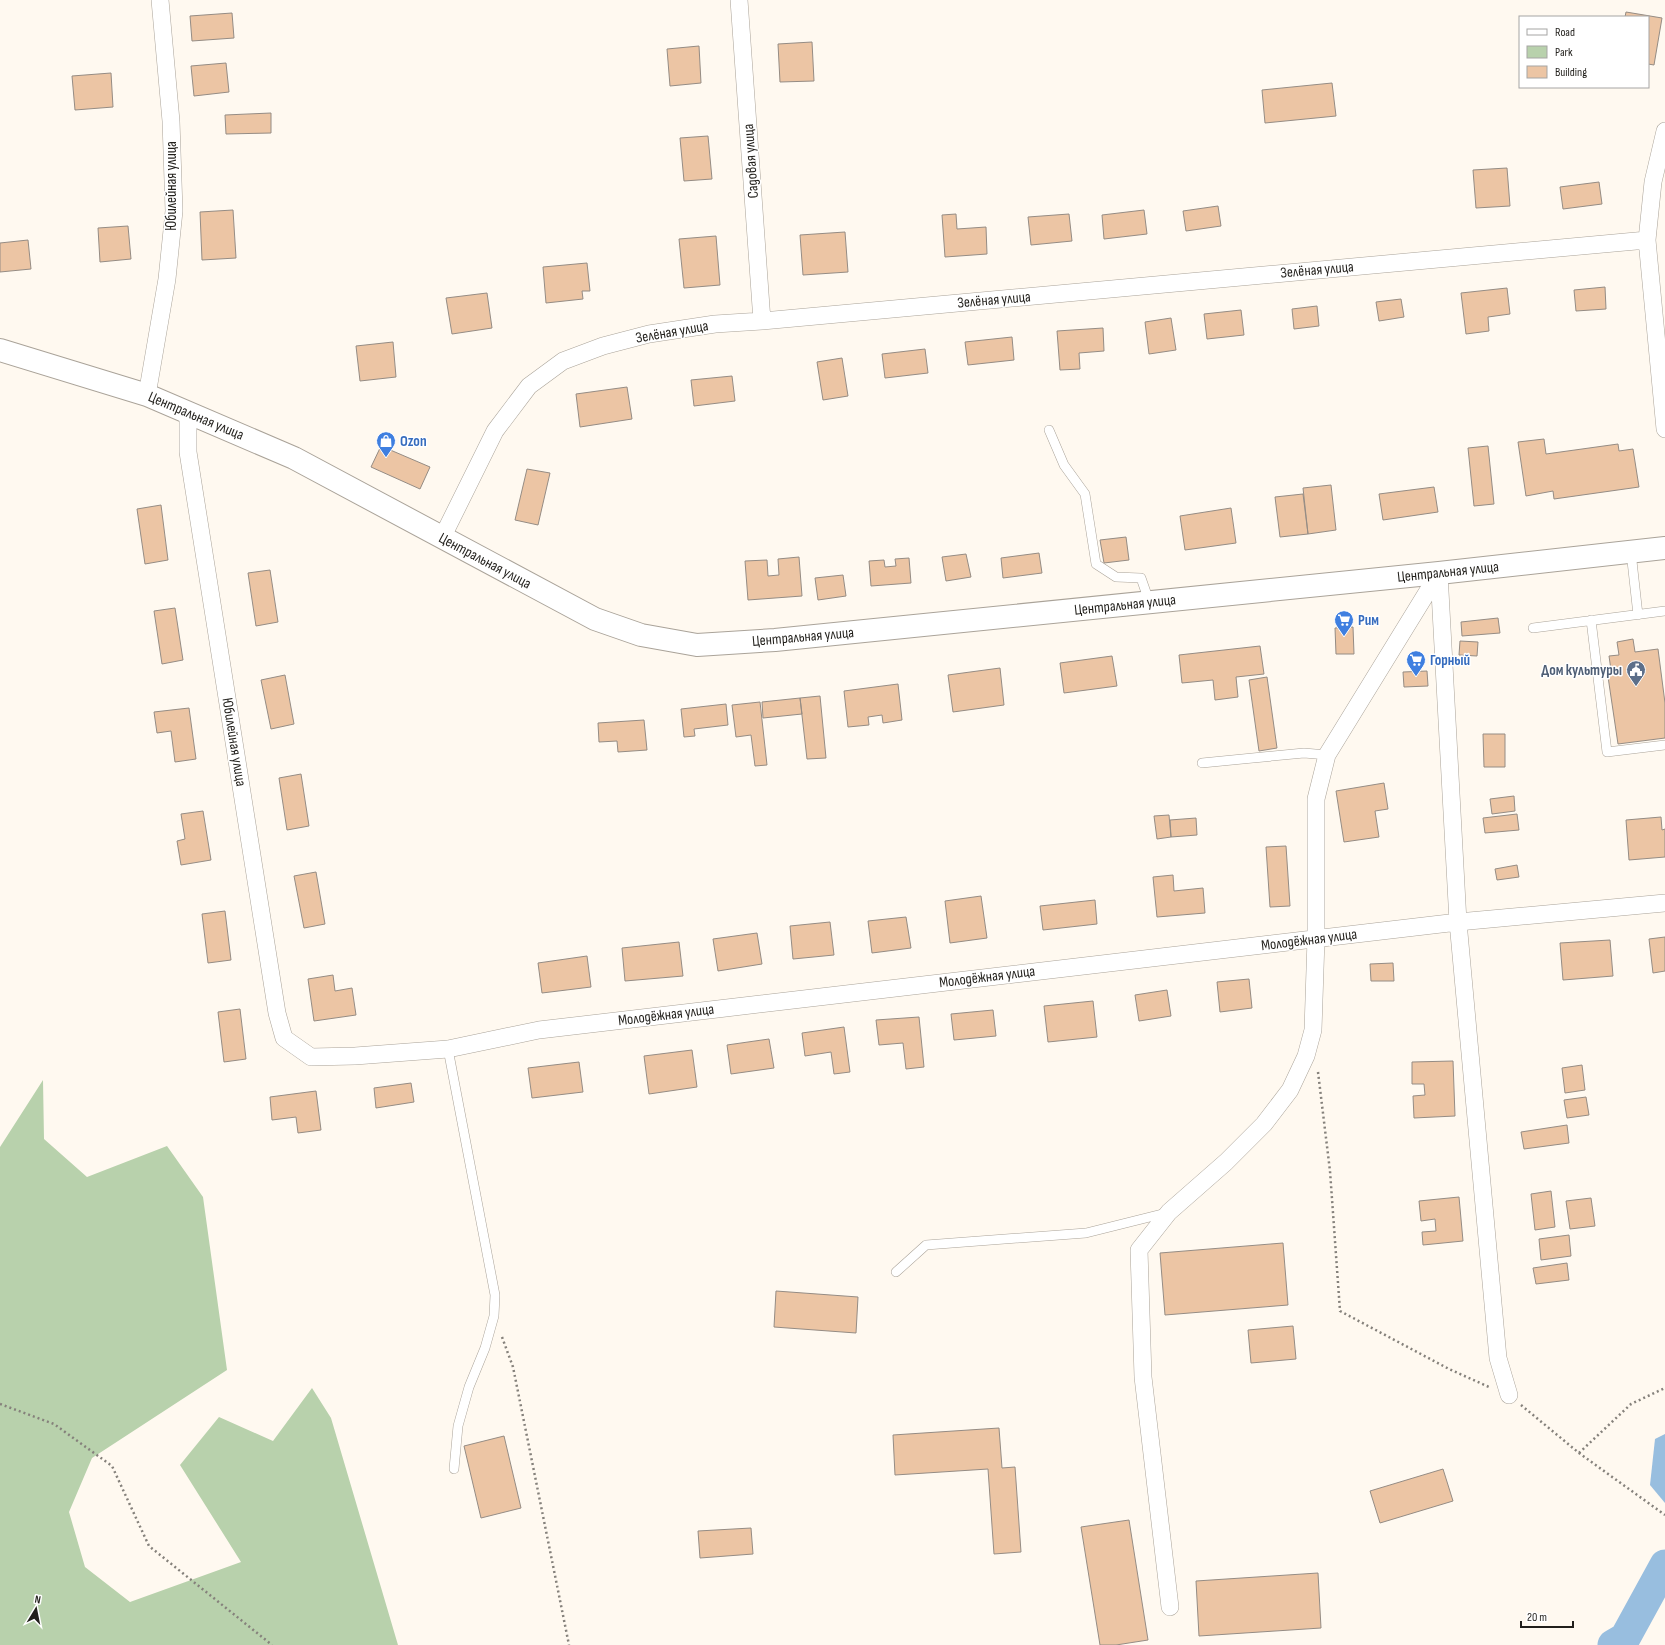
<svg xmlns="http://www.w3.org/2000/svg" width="1665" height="1645" viewBox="0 0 1665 1645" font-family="'Sofia Sans Condensed',sans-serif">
<rect width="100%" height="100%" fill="#fff9f0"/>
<path fill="#b8d1ac" d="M43,1080l1,59 43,38 80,-31 36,51 24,173 -135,88 -23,54 16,55 45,35 111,-40 -61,-97 39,-48 54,24 39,-53 19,30 67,227h-398v-498z"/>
<path fill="#98bedf" d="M1665,1434v69l-15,-18 5,-46z"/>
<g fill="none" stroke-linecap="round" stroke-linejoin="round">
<path stroke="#98bedf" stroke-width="31" d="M1613,1645l12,-7 40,-73"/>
</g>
<path fill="#ecc5a4" stroke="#958c84" d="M1626,12l36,6 -8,47 -6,-1v-47h-23z
M232,13l2,25 -42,3 -2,-25z
M812,42l2,39 -34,1 -2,-38z
M699,46l2,37 -31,3 -3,-37z
M226,63l3,29 -35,4 -3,-30z
M111,73l2,34 -38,3 -3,-34z
M1332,83l4,33 -71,7 -3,-33z
M271,113v20l-45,1 -1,-19z
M708,136l4,43 -28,2 -4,-43z
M1507,168l3,38 -34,2 -3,-38z
M1599,182l3,22 -39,5 -3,-22z
M1218,206l3,20 -35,5 -3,-20z
M233,210l3,48 -34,2 -2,-48z
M1144,210l3,24 -43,5 -2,-24z
M956,214l1,15 29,-2 1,27 -42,3 -3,-42z
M1069,214l3,27 -41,4 -3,-28z
M128,226l3,33 -31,3 -2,-34z
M845,232l3,40 -45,3 -3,-40z
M716,236l4,49 -36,3 -5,-49z
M28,240l3,29 -31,3v-29z
M587,263l3,28h-8l1,8 -37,4 -3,-36z
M1605,287l1,22 -30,2 -2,-21z
M1507,288l3,26 -22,3 1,14 -23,3 -5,-41z
M487,293l5,35 -40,6 -6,-36z
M1401,299l3,18 -25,4 -3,-19z
M1317,306l2,20 -25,3 -2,-20z
M1241,310l3,25 -37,4 -3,-25z
M1171,318l5,32 -27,4 -4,-32z
M1103,328l1,23 -25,2 1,16 -20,1 -3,-39z
M1012,337l2,23 -46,5 -3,-23z
M393,342l3,35 -36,4 -4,-35z
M925,349l3,24 -43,5 -3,-24z
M842,358l6,38 -25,4 -6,-38z
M732,376l3,25 -41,5 -3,-26z
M627,387l5,32 -52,8 -4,-33z
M1544,439l2,15 72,-10 1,7 14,-2 6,38 -85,12 -1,-8 -27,5 -8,-54z
M381,446l49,21 -10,22 -49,-22z
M1488,446l6,58 -20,2 -6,-58z
M527,469l23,4 -12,52 -23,-5z
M1331,485l5,45 -28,4 -5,-46z
M1434,487l4,25 -55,8 -4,-26z
M1303,494l5,40 -28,3 -5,-40z
M161,505l7,55 -23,4 -8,-55z
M1231,508l5,35 -51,7 -5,-34z
M1126,537l3,23 -25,3 -4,-23z
M1039,553l3,20 -39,5 -2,-20z
M966,554l5,23 -25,4 -4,-24z
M799,557l3,39 -54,4 -3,-39 22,-1 1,16 11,-1 -1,-16z
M909,558l2,25 -40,3 -2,-25 15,-1 1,7 11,-1 -1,-7z
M270,570l8,52 -22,4 -8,-53z
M843,575l3,21 -28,4 -3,-22z
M175,608l8,52 -21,4 -8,-53z
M1498,618l2,15 -38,3 -1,-14z
M1353,627l1,27h-18l-1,-26z
M1633,639l2,13 23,-3 7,54v35l-47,6 -11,-74h4l-2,-14 10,-1 -2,-13z
M1460,641l18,1 -1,14 -18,-1z
M1260,646l4,28 -28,3 2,20 -23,3 -2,-20 -31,3 -3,-28z
M1112,656l5,30 -53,7 -4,-30z
M1000,668l4,37 -51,7 -5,-37z
M1427,671l1,15 -24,1 -1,-15z
M285,675l9,49 -23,5 -10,-49z
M1267,677l10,71 -18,3 -10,-71z
M898,684l4,36 -19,3 -1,-8 -14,2 1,8 -21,2 -4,-36z
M820,696l6,62 -19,1 -7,-61z
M800,698l2,16 -39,4 -1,-16z
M760,702l7,63 -12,1 -4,-31 -15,2 -4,-32z
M726,704l2,21 -34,4 1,7 -11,1 -3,-28z
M189,708l7,51 -21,3 -4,-31 -14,2 -3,-21z
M644,720l3,30 -29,2 -1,-11 -18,1 -1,-19z
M1483,734h22v33h-21z
M301,774l8,52 -22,4 -8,-52z
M1384,783l4,26 -13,2 4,26 -35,5 -8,-51z
M1514,796l1,15 -23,3 -2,-15z
M203,811l8,49 -30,5 -4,-24 8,-2 -4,-25z
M1517,814l2,16 -34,3 -2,-15z
M1169,815l2,22 -14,2 -3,-23z
M1661,817l1,13 3,-1v28l-36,3 -3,-40z
M1196,818l1,17 -26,2 -1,-17z
M1286,846l4,60 -20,1 -4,-60z
M1517,865l2,12 -22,3 -2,-11z
M316,872l9,52 -21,4 -10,-52z
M1173,875l1,16 29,-3 2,25 -48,4 -4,-40z
M981,896l6,42 -37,5 -5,-42z
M1095,900l2,24 -54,6 -3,-24z
M225,911l6,49 -23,3 -6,-49z
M906,917l5,31 -39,5 -4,-32z
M830,922l4,33 -41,4 -3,-33z
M757,933l5,31 -44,7 -5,-32z
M1665,937v34l-12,2 -4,-34z
M1610,940l3,36 -50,4 -3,-37z
M679,942l4,34 -58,5 -3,-33z
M587,956l4,31 -49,6 -4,-30z
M1393,963l1,18h-23l-1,-17z
M333,975l2,16 17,-3 4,27 -42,6 -6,-42z
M1249,979l3,29 -32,4 -3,-30z
M1167,990l4,26 -32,5 -4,-26z
M1093,1001l4,36 -49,5 -4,-36z
M240,1009l6,50 -22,3 -6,-50z
M993,1010l3,26 -42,4 -3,-26z
M919,1017l5,50 -18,2 -3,-26 -24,2 -3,-25z
M844,1027l6,45 -16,2 -3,-22 -26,4 -3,-23z
M769,1039l5,29 -43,6 -4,-29z
M692,1050l5,37 -48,7 -5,-38z
M1453,1061l2,55 -41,2 -1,-22 12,-1 -1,-11h-12v-22z
M579,1062l4,30 -51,6 -4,-30z
M1582,1065l3,25 -20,3 -3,-25z
M411,1083l3,19 -38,6 -2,-20z
M316,1091l5,39 -23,3 -2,-16 -24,3 -2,-23z
M1586,1097l3,18 -22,3 -3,-18z
M1567,1125l2,18 -45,6 -3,-17z
M1551,1191l4,36 -20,3 -4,-36z
M1459,1197l4,44 -40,4 -1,-13 14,-1 -1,-12 -14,2 -2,-20z
M1591,1198l4,28 -25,3 -4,-28z
M1569,1235l2,21 -30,4 -2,-21z
M1283,1243l5,62 -123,10 -5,-62z
M1567,1263l2,17 -33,4 -3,-16z
M776,1291l82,6 -2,36 -82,-6z
M1293,1326l3,33 -45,4 -3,-33z
M999,1428l3,40 13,-1 6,85 -27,2 -6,-85 -93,6 -2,-40z
M504,1436l17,72 -40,10 -17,-72z
M1443,1469l10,32 -73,22 -10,-32z
M1129,1520l19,120 -32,5h-16l-19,-118z
M751,1528l2,26 -53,4 -2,-27z
M1318,1573l3,55 -122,8 -3,-55z"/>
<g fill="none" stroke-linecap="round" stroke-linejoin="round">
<defs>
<path id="service" d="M1049,430l15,35 21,29 11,70 20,13 25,1 7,20
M1631,552l7,63
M1591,620l16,132 58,-7
M1533,628l132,-17
M1202,763l102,-10 23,2
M448,1049l47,246 -1,21 -9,32 -16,39 -11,39 -4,43
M896,1272l30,-27 160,-12 80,-20"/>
<path id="minor" d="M739,0l23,321
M1665,131l-12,51 -6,58 18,189
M147,395l20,-116 7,-68 -3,-90 -11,-121
M188,411v41l89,561 7,25 27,19 44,-1 93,-7 91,-19 919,-108 207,-19
M442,538l53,-107 34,-45 34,-25 40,-15 46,-12 66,-10 47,-3 885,-81
M1439,573l19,349 40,436 11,37
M1170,1607l-27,-230 -4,-127 30,-38 57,-50 38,-38 26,-34 16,-34 7,-26 3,-91v-140l11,-44 112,-182"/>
<path id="tertiary" d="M0,350l147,45 147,63 301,161 46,16 56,10 78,-5 664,-67 226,-25"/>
</defs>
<use href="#service" stroke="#aaa399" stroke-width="10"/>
<use href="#minor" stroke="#aaa399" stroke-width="18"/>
<use href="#tertiary" stroke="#aaa399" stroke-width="24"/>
<path stroke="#85817b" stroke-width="2.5" stroke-dasharray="2 3" stroke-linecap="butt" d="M1318,1072l12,99 10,140 109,58 40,18
M502,1337l11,30 56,278
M0,1404l54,20 58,42 37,80 123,99
M1521,1405l58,48 86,62
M1579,1453l52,-49 34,-16"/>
<use href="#service" stroke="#fff" stroke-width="9"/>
<use href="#minor" stroke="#fff" stroke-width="17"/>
<use href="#tertiary" stroke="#fff" stroke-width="22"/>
</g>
<defs>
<symbol id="shop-pin" viewBox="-11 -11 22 30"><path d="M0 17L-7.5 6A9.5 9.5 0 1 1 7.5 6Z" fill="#3f7fe0" stroke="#fff"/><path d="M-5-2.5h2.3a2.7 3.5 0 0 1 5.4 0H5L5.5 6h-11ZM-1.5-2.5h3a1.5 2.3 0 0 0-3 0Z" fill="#fff"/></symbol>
<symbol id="supermarket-pin" viewBox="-11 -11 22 30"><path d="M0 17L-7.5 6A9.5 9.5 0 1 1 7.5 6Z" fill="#3f7fe0" stroke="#fff"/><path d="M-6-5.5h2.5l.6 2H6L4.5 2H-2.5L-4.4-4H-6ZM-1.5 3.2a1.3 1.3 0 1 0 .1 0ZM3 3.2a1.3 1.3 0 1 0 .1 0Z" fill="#fff"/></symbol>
<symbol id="civic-pin" viewBox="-11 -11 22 30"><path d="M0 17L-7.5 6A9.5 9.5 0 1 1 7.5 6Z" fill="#5c6f8a" stroke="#fff"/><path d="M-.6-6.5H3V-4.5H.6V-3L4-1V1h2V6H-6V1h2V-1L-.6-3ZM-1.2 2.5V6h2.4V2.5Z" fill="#fff"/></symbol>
</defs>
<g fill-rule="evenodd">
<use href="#shop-pin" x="375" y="430" width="22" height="30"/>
<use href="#supermarket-pin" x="1333" y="609" width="22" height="30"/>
<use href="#supermarket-pin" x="1405" y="649" width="22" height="30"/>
<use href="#civic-pin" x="1625" y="659" width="22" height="30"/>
</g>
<g text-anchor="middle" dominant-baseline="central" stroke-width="3" stroke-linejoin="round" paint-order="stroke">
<g font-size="15" fill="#211f1b" stroke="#fff">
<text transform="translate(751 161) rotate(-94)">Садовая улица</text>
<text transform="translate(171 186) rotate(-90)">Юбилейная улица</text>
<text transform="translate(1317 270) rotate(-5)">Зелёная улица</text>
<text transform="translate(994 300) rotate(-5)">Зелёная улица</text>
<text transform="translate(672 332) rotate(-10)">Зелёная улица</text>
<text transform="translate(196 416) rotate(23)">Центральная улица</text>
<text transform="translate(485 561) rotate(28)">Центральная улица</text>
<text transform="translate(1448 572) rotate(-6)">Центральная улица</text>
<text transform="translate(1125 605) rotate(-6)">Центральная улица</text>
<text transform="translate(803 637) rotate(-5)">Центральная улица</text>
<text transform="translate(234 742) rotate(81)">Юбилейная улица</text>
<text transform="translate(1309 940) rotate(-7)">Молодёжная улица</text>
<text transform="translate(987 977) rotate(-7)">Молодёжная улица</text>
<text transform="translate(666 1015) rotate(-7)">Молодёжная улица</text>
</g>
<g font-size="15" font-weight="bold" fill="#366cbe" stroke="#fff" text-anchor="start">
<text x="400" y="441">Ozon</text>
<text x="1358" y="620">Рим</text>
<text x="1430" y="660">Горный</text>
</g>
<g font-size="15" font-weight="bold" fill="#4e5e75" stroke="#fff" text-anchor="end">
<text x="1622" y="670">Дом культуры</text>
</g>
</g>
<rect x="1519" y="16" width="130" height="72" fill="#ffffff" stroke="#a6a5a4"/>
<rect x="1527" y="29" width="20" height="6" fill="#ffffff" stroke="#a6a5a4"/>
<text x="1555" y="36" font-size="12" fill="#211f1b">Road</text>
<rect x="1527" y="46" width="20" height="12" fill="#b8d1ac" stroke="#a6a5a4"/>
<text x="1555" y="56" font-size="12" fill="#211f1b">Park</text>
<rect x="1527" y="66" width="20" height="12" fill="#ecc5a4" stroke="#a6a5a4"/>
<text x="1555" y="76" font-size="12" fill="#211f1b">Building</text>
<g transform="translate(36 1609) rotate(10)" stroke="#ffffff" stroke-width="3" paint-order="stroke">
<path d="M0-3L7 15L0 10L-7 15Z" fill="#211f1b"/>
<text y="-6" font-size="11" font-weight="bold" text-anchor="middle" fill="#211f1b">N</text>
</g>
<path d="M1521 1621v6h52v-6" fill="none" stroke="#211f1b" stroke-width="2"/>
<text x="1527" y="1621" font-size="12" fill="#211f1b" stroke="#ffffff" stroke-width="3" paint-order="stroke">20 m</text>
</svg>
